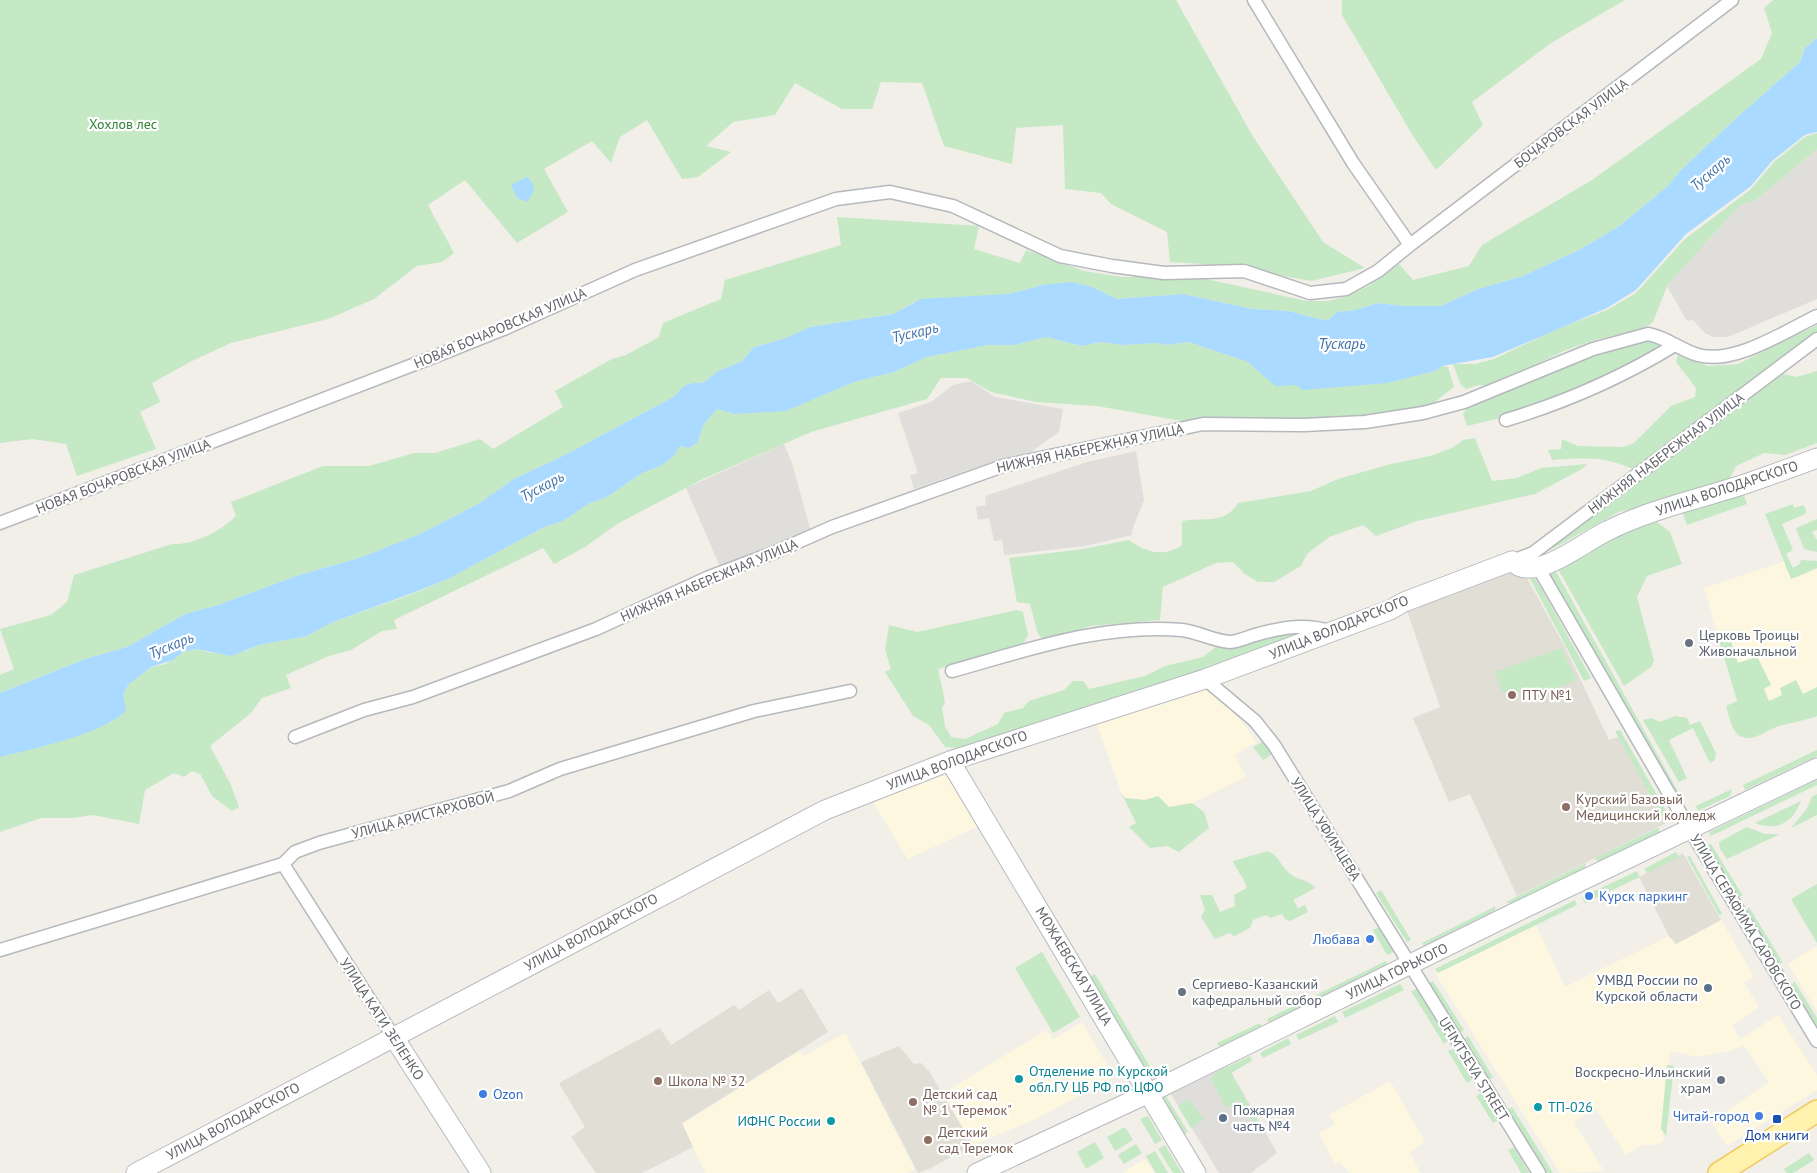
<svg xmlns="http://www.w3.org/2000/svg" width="1817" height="1173" viewBox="0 0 1817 1173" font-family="'PT Sans',sans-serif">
<rect width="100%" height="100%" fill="#f1efe8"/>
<path fill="#fef7e0" d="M1789,560l7,18 21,-9v120l-16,8 -70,23 -5,-14 11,-5 -33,-113z
M1199,672l47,55 10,15 -21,13 11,22 -54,26 -23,4 -11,-11 -13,4 -20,-2 -4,-6 -30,-84z
M946,766l35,59 -73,34 -39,-63z
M1721,920l33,56 -10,7 15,24 -27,19 9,13 37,-24 39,60v15l-90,56 -16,-24 58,-40 -25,-36 -18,6 -29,5 -27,-6 -7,90 -8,4h-12l-17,10 -31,-47 -21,14 30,49 -44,2 -125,-200 100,-50 30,64 104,-51 7,8z
M1817,946v65l-29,-47z
M1082,1022l32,55 -78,42 -63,26 -31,-51 104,-64 7,9z
M845,1033l70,136 -8,4h-202l-23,-49 118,-73 3,5z
M1390,1081l35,61 -16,10 12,21h-71l-10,-11 -5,2 -16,-31 16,-9 -6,-9z
M1145,1159l9,14h-31l4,-3z"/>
<path fill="#e0deda" d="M1817,149v150l-89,38h-14l-8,-3 -13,-14 -6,1 -20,-35 72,-80 18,-7z
M971,381l24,16 68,12 -4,23 -28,20 -42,11 -75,26 -4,-14 8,-2 -20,-60 33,-11 22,-17z
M784,444l8,19 19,69 -32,11v3l-58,23 -35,-81z
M1136,451l8,49 -12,30v5l-47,11 -81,9 -2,-15 -8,1 -5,-23 -11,2 -2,-13 10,-2 -1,-9 102,-34z
M1228,1066l49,87 -26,20h-32l-48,-79z"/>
<path fill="#e1ded6" d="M1522,569l43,78 44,93 12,-4 44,88 -148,72 -47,-102 -21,8 -36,-84 27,-11 -34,-99z
M1683,853l38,67 -45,24 -7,-8 -30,-59z
M802,988l26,44 -146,91 11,24 -51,26h-46l-25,-36 14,-10 -26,-44 101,-55 11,17 63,-40 5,5 30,-20 9,13z
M899,1046l15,18 7,-1 8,8 44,74 -44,24 -11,4 -57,-111z"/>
<path fill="#c5e8c5" d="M0,0h1176l76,135 71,107 42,26 -53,13 -92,-16 -50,-3 -3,-30 -56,-28 -10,-11 -36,-4 -2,-64 -47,3 -4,36 -68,-18 -22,-63 -41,-1 -9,27h-30l-47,-26 -20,32 -42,7 -27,24 25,6 -33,25 -16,2 -35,-59 -27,17 -9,26 -19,-22 -48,28 24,43 -51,31 -52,-63 -37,25 26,48 -12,9 -25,4 -43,33 -46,20 -97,24 -41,19 -38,21 8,19 -20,10 16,37 -79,27 -11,-32 -33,-5 -33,4z
M1342,0h283l-74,43 -79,59 11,23 -47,45 -23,-34 -71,-121z
M1773,0h44v38l-12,10 -5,14 -67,59 -53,50 -12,15 -50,41 -39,23 -56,26 -45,13 -37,17h-37l-26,-3 -23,7 -18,2 -9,8 -10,-1 -29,-8 -36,-2 -70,-15 -66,5 -25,-12 -49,-2 -35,9 -94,8 -21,12 -83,13 -27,12 -29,8 -13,15 -23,9 -15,12c-15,-1 -20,2 -28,13l-108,58 -55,26 -32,23 -60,31 -61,24 -60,17 -81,30 -33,9 -58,33 -42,12 -85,34v-18l14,-6 -14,-40 51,-14 16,-13 7,-27 98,-31c22,1 49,-13 64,-28l-5,-14 92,-36h46l45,-13h21l45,-14 13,10 70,-42 -8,-16 57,-32 14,-4 33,-18 4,-14 58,-24 4,-19 116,-35 -4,-28 142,9 -5,23 46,14 6,-13 58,21 38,6h75l110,24h21l20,-5 20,-10 31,-22 14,16 56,-14 13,-21 110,-65 169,-121 11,-26 -8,-25z
M1817,133v16l-60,50 -18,7 -72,80 -14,36 -9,6 -49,12 -29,10 -75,36 -12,-1 -13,4 -5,-4 -8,-21h22l19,-5 61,-29 52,-20 29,-17 49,-54 65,-49 25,-29 30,-24z
M1817,325v8l-182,137c-30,-14 -51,-13 -83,-10l-4,-10 13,-1 1,-10 16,7 45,1 11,-4 37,-37 24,-9 1,-9 -20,-26 2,-7 30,11 30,-2z
M1046,337l36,9 19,-4 21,3 37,-2 7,2 23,-3 59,20 27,23 160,-14 7,-5 6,1 6,20 -23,18 -13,4 -108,12 -97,-4 -31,4 -85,-15 -61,-4 -45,-10 -24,-14h-26l-14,21 -116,33 -110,48 -84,44 -32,23 -31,17 -11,-16 -149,72 3,9 -15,2 -31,19 -22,6 -43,19 5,13 -29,10 -11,15 -41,33 21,39 8,22 -7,4 -20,-15 -11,-21 -9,-4 -8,6 -10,-4 -29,17 -6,34 -46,-9 -20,3h-32l-41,14v-75l68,-19 44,-16 16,-37 23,-18 15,-3 17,-12 13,-3 15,4 35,-2 13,-6 48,-9 26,-14 85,-30 32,-14 92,-50 21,-7 25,-17 19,-7 35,-24 19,-7 13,-10 5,-10 10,2 8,-5 7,-19 13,-15 17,5 67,-10 53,-22 40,-10 33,-15 61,-12h26z
M1653,340l7,3 1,5 -44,25 -100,41 -50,12 -4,-12 5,-8 125,-53z
M1817,371v72l-32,12 -21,-2 -28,13 -7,14 -73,25 -37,7 -80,44 244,-182 14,3z
M1475,438l17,43 25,-3 24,-10 46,-4 -5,5 -47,25 -118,27 -41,15 -13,-11 -34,12 -22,17 -6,12 -27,16h-16l-13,-8 -12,-12 -17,1 -53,24 -3,33 -69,6 -47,14 -6,-6 -8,-30 -13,-2 -8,-44 74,-9 46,-9c15,12 36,18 53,5v-24c21,-4 43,4 56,-18l73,-12 27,-12 53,-15 39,-8 22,-8 11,-8z
M1742,490l5,14 -60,21 -6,-16z
M1793,504l1,4 10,-3 2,6 -1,3 -23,10 11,26 -7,4 7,14 7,-4 1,-4 16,1v7l-26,11 -26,-65z
M1817,519v11l-5,2 5,8v12l-13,-3 -8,-21z
M1657,522l13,10 12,32 -35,12 -10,21 17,64 -3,6 -27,19 -66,-117 33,-16 5,-10z
M1554,568l131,236 -4,2 -133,-234z
M1527,573l7,4 6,9 51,92 -7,3z
M1017,610l6,2 5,23 -5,9 -85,25 7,33 -3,6 3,18 6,11 14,2 33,-15 6,-11 19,-5 6,-7 35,-11 9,-9h10l6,8 56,-13 20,-10 38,-9 18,-14 48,-8 45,-4 -106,39 -238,79 -25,-2 -16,-22 -16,-9 -28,-44 6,-3 -6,-19 4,-25 28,7z
M1729,635l9,28 18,-6 2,1 13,27 -7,4 5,12 13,-6 -2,-7 16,-8 7,14 14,-7v29c-13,5 -25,6 -38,10 -11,3 -25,16 -37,11 -10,-3 -13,-22 -16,-31l11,-5 -18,-61z
M1561,648l16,32 -31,13 -21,-3 -16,5 -7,-4 -7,-19z
M1675,716l12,2 3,7 10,-4 16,32 -1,7 -5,3 -17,-35 -24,12 18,38 -8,4 -36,-62 8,-2 9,4z
M1620,730l49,86 -5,4 -49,-89z
M1264,741l10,12 -11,7 -10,-13z
M1817,750v6l-72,34 -2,-5z
M1817,780v5l-106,51 -2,-4z
M1732,789l-2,7 -32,15 -2,-5z
M1121,792l4,6 20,2 13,-4 11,11 23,-4 12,9 5,16 -30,24 -12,-6 -17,2 -21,-21 7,-4z
M1817,794v21l-26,13 15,-18 6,-13z
M1801,801c-8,21 -24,31 -46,22z
M1747,827l18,7h15l-53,25 -7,-10 -1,-7z
M1658,828l3,6 -58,28h-5l-3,-4z
M1711,844l32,52 -6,1 -31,-51z
M1268,851c10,5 12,13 20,21 8,9 20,6 27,16l-22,12 5,8 7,-3 3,7 -18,9 -4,-1 -4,-6 -11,4 -5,-3 -13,5 -3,8 -16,8 -5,-3 -14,6 -14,-22 4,-7 -5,-15h12l8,17 15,-6 -1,-11 13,-7c-3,-11 -10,-16 -14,-27z
M1676,852l3,5 -32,16 -3,-4z
M1690,856l32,58 -3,1 -32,-58z
M1586,863l-2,8 -71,34 -7,-3z
M1637,871l3,6 -55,26 -3,-6z
M1817,884v59l-26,-44z
M1381,890l30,50 -4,2 -31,-49z
M1575,900l2,5 -139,68 -3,-4z
M1496,906l-2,7 -70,33 -2,-3z
M1749,907l34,56h-5l-32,-51z
M1379,927l15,25 -7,3 -14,-25z
M1042,952l38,65 -27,16 -38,-65z
M1386,961l4,7 -120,58 -3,-7z
M1095,974l57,96 -5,2 -58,-95z
M1433,981l31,49 -5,3 -31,-48z
M1794,981l23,37v10l-25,-42z
M1400,984l4,6 -59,28 -3,-6z
M1417,989l31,52 -4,3 -33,-53z
M1335,1016l3,6 -39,18 -3,-5z
M1260,1023l3,6 -42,21 -4,-7z
M1468,1036l25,41 -5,3 -26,-40z
M1288,1038l3,6 -28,14 -3,-5z
M1453,1049l19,31 -5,3 -19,-32z
M1250,1056l2,5 -21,12 32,58 -3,2 -21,-33 -13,8 -15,-29 4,-6z
M1667,1065l7,1 -8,70 -5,-7z
M1481,1093l16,28 -4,2 -17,-27z
M1166,1096l22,36 -5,3 -19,-32 -1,-5z
M1190,1099l14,21 -13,8 -13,-22z
M1512,1107l41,66h-7l-40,-63z
M1148,1116l14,24 -7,4 -15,-25z
M1125,1127l8,13 -18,11 -8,-14z
M1095,1142l9,16 -18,11 -9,-17z
M1136,1144l6,9 -18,11 -6,-9z
M1165,1145l17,28h-9l-15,-24z
M1512,1148h3l14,25h-8l-13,-23z
M1155,1151l13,22h-12l-10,-17z
M1809,1153l5,7 -21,13h-6l-3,-4z"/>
<path fill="#aadaff" d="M1817,38v94l-12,3 -33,26 -21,25 -65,48 -50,56 -29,18 -114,49 -51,9 -7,5 -48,12 -84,7 -7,-5 -21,1 -27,-24 -59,-20 -23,3 -7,-2 -37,2 -21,-3 -19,4 -36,-9 -32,8h-26l-61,12 -33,15 -40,10 -68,29 -52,3 -17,-5 -13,15 -7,19 -8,5 -9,-2 -6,10 -13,10 -19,7 -35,24 -19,7 -25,17 -21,7 -92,50 -32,13 -85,31 -26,14 -48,9 -28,11 -35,-7 -13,3 -10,8 -22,7 -23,18 -5,11 3,15c-26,24 -91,37 -126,46v-64l85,-34 42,-12 58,-33 33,-9 81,-30 60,-17 61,-24 60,-31 32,-23 55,-26 108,-58c8,-11 13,-14 28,-13l15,-12 23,-9 13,-15 29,-8 27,-12 83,-13 28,-15 87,-5 35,-9 28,-3 21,5 25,12 66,-5 70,15 36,2 29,8 10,1 9,-8 18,-2 23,-7 26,3h37l37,-17 45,-13 56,-26 39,-23 50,-41 12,-15 53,-50 67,-59 5,-14z
M527,177l5,5 2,9 -7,11 -10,-4 -6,-13z"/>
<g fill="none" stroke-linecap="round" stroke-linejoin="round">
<defs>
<path id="street" d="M1254,0l99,163 57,82 322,-245
M1506,420c60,-18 115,-42 169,-75
M0,523l436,-167 70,-28 129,-58 201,-71 54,-7 63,14 107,50 52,10 52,7 80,-2 66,22 36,-4 32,-18 32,-26
M1512,561l21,-8 284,-214
M1539,569l150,259 128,213
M952,671c75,-21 151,-48 230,-41 16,2 32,11 48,12 7,0 18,-5 25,-7 28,-8 51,-12 78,-3
M1205,679l50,42 19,24 265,428
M295,737l69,-27 49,-13 183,-68 113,-52 64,-24 59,-26 171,-61 200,-42 101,1 61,-3 58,-9 41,-11 129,-53 55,-15c18,3 32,16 50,21 36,10 86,-23 119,-39
M283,864l110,172
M0,950l283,-86 12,-12 24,-9 190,-52 51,-22 194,-58 96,-20"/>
<path id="secondary" d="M950,761l246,412
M393,1036l88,137
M136,1173l689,-363 125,-49 255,-82 185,-69 14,-8 108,-41c21,24 73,-20 95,-30 44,-22 92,-32 138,-47 24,-8 48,-17 72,-26
M977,1173l172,-80 359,-177 309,-148"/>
<path id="primary" d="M1719,1173l98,-62"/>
</defs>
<use href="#street" stroke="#b5b8bc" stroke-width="15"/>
<use href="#secondary" stroke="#b6babf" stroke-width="21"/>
<use href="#primary" stroke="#f2c960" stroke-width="24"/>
<use href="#street" stroke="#fff" stroke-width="12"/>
<use href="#secondary" stroke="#fff" stroke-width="19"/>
<use href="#primary" stroke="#fff2af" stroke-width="21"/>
</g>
<g fill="#6b7280" stroke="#fff" stroke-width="2">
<circle cx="1689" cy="643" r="5"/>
<circle cx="1182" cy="992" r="5"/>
<circle cx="1721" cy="1080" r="5"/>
</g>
<g fill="#8d6e63" stroke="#fff" stroke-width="2">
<circle cx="1512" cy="695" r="5"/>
<circle cx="1566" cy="807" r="5"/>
<circle cx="658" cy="1081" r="5"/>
<circle cx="913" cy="1102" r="5"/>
<circle cx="928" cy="1140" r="5"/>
</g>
<g fill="#3f7fe0" stroke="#fff" stroke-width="2">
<circle cx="1589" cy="896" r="5"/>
<circle cx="1370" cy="939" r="5"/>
<circle cx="483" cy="1094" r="5"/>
<circle cx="1759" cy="1116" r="5"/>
</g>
<g fill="#5c6f8a" stroke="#fff" stroke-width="2">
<circle cx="1708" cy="988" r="5"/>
<circle cx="1223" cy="1118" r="5"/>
</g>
<g fill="#0f9aa8" stroke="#fff" stroke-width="2">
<circle cx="1019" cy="1079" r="5"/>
<circle cx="1538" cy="1107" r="5"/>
<circle cx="831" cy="1121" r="5"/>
</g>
<rect fill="#1a4fb4" stroke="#fff" stroke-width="2" x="1772" y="1114" width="10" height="10" rx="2.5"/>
<g text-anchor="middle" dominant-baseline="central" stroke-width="4.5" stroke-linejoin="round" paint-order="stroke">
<g font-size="14" fill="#5f6368" stroke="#fff">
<text transform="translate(1571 123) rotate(-37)">БОЧАРОВСКАЯ УЛИЦА</text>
<text transform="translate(500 328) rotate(-23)">НОВАЯ БОЧАРОВСКАЯ УЛИЦА</text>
<text transform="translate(1090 448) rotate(-12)">НИЖНЯЯ НАБЕРЕЖНАЯ УЛИЦА</text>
<text transform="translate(1666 453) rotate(-37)">НИЖНЯЯ НАБЕРЕЖНАЯ УЛИЦА</text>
<text transform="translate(123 476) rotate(-21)">НОВАЯ БОЧАРОВСКАЯ УЛИЦА</text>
<text transform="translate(1727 488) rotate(-18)">УЛИЦА ВОЛОДАРСКОГО</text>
<text transform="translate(709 580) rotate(-23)">НИЖНЯЯ НАБЕРЕЖНАЯ УЛИЦА</text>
<text transform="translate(1339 627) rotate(-22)">УЛИЦА ВОЛОДАРСКОГО</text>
<text transform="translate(957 760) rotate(-20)">УЛИЦА ВОЛОДАРСКОГО</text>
<text transform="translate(423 815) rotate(-15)">УЛИЦА АРИСТАРХОВОЙ</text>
<text transform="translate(1326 829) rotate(58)">УЛИЦА УФИМЦЕВА</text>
<text transform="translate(1746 922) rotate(59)">УЛИЦА СЕРАФИМА САРОВСКОГО</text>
<text transform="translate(591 932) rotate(-28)">УЛИЦА ВОЛОДАРСКОГО</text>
<text transform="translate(1074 966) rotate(59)">МОЖАЕВСКАЯ УЛИЦА</text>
<text transform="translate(1397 971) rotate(-26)">УЛИЦА ГОРЬКОГО</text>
<text transform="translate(382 1019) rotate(57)">УЛИЦА КАТИ ЗЕЛЕНКО</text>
<text transform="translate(1474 1069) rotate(58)">UFIMTSEVA STREET</text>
<text transform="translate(233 1121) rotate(-28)">УЛИЦА ВОЛОДАРСКОГО</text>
</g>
<g font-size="14" fill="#348238" stroke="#fff">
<text x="123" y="124">Хохлов лес</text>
</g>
<g font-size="14" fill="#5b616d" stroke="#fff" text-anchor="start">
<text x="1699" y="635">Церковь Троицы<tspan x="1699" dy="16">Живоначальной</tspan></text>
<text x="1192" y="984">Сергиево-Казанский<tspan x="1192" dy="16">кафедральный собор</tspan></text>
<text x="1711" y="1072" text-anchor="end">Воскресно-Ильинский<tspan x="1711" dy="16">храм</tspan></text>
</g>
<g font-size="14" fill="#785e54" stroke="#fff" text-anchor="start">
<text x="1522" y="695">ПТУ №1</text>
<text x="1576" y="799">Курский Базовый<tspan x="1576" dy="16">Медицинский колледж</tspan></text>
<text x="668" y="1081">Школа № 32</text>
<text x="923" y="1094">Детский сад<tspan x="923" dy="16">№ 1 "Теремок"</tspan></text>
<text x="938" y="1132">Детский<tspan x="938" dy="16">сад Теремок</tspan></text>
</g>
<g font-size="14" fill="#366cbe" stroke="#fff" text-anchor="start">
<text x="1599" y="896">Курск паркинг</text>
<text x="1360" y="939" text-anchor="end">Любава</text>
<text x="493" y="1094">Ozon</text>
<text x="1749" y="1116" text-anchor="end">Читай-город</text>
</g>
<g font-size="14" fill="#4e5e75" stroke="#fff" text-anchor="end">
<text x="1698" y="980">УМВД России по<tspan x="1698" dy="16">Курской области</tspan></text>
<text x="1233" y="1110" text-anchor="start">Пожарная<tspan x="1233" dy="16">часть №4</tspan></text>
</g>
<g font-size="14" fill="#0d838f" stroke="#fff" text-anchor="start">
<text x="1029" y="1071">Отделение по Курской<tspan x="1029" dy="16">обл.ГУ ЦБ РФ по ЦФО</tspan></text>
<text x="1548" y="1107">ТП-026</text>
<text x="821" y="1121" text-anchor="end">ИФНС России</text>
</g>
<g font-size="14" fill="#164399" stroke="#fff">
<text x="1777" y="1135">Дом книги</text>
</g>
<g font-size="15" font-style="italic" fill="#4174aa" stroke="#fff">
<text transform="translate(1710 172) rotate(-41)">Тускарь</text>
<text transform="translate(915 332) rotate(-13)">Тускарь</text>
<text x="1342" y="343">Тускарь</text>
<text transform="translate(542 486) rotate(-28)">Тускарь</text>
<text transform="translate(171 645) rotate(-22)">Тускарь</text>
</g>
</g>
</svg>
